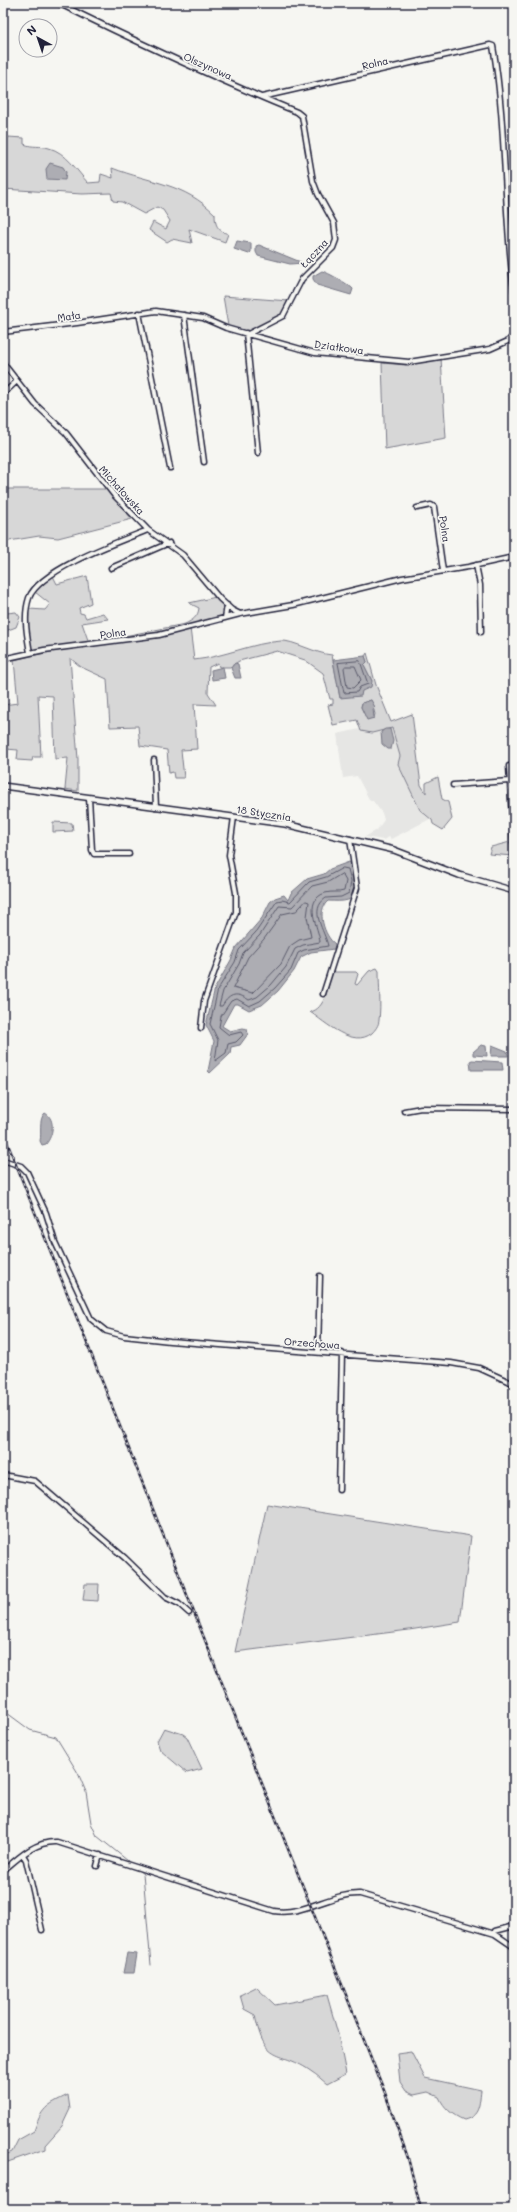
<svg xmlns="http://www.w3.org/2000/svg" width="517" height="2212" viewBox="0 0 517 2212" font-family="Mali,sans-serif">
<rect width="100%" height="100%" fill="#f6f6f2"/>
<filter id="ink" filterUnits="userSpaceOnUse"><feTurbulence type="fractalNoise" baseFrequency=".025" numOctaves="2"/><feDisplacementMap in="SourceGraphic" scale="8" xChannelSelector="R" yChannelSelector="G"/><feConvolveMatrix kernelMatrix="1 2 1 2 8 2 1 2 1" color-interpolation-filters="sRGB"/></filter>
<g filter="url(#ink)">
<path fill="#e6e6e4" d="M392,727l8,29 -2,8 22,46 10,9 -39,20 -2,-2 -6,3 -18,-3 12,-7 7,-10 -2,-7 -9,-12h-3l-13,-25 -14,2 -6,-44 23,-5 1,2z"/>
<path fill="#d7d7d7" stroke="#7c7c89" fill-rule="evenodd" d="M8,137l16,1v6c9,4 16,1 25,4 17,4 28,23 39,35l12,-1 1,-8 12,4 -1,-10c39,15 72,15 103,46 0,11 2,16 13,20l-3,8 -36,-13 3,14 -20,-4 -5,3 -18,-12 4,-8 13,7 4,-8 -7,-11 -6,-3 -13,7 -22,-12 -9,-1 -2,-8 -29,1 -79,-5v-5h2l-2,-36h3z
M223,296l66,5 -7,14 -34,17 -20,-6z
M441,358l5,80 -61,11 -3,-86 24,2z
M3,489h103l26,30 -74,19 -19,-2 -36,6z
M53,576l4,8 30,-8 4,27 -12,5 1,5 4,1 2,4 17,-5 5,6 -26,4 7,20 96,-19c8,-4 13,-7 14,-16l-10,-5 27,-6 8,8 1,8 -3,4 -63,15 -129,19 -4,-28 3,-14 16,1 5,-6 -15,-12z
M3,603l4,10 9,-1 4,5 -4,10 -13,5z
M190,628l4,32c30,-3 58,-17 87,-19 12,-1 35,13 51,14l8,43 22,-7 10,-10 -8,-16 3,-3 -2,-6 2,-3 9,32 15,37 21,-8 9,71 5,8v-10l12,-6 4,22 6,3 4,17 -9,11 -10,-6 -1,-4 -12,-10 -22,-46 2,-8 -8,-28 -20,5 -11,-2 -4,-11 -24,5 -5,-20 5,-1v-5h-3l-7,-26 -18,-13 -28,-9 -38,10 -9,6h-11l-1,-4 -9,4 -1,26 8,12 -22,-1 3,45 -16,1 3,28h-10l-1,-6 -4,1 -2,-23 -27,-4 -2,-20 -28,1 -3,-48 -26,-12 -11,-9 8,101v32l-13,-2 3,-31 -13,1 -2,-63 -15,-1 3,62h-8l-1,4 -15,-1 1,-10 -12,-1 -3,3v-47l15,-2 -4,-43c58,-15 118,-17 176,-32zM371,700l4,14 -1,4 -7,1 -6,-12 1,-4z
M53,822l19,1 1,8 -20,1z
M514,841l-1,15 -24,-2 2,-7z
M377,968l2,3c0,16 2,33 0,49 0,5 -4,10 -7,13 -19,16 -47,-11 -62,-21 16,-3 18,-27 22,-40h24l2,2 -3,10 2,1 12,-14z
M267,1504l204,32 -11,86 -51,8 -174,22z
M85,1584h14l-1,17 -15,-1z
M164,1728l19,6 4,3 15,32 -15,4 -27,-23 -3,-9z
M256,1987l19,18 52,-10 11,39 8,40 -19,10c-5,-4 -10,-9 -15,-12 -33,-24 -47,-5 -57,-57l-11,-6 -4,-14z
M411,2051l14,27 56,12c-2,15 -1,26 -17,30 -12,-5 -20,-12 -25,-23l-11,-5 -14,3 -8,-4 -6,-9 -3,-29z
M68,2095l2,14 -8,17 -17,19v4l-40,14 -2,11v-18l9,-4 6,-12 16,-9c8,-23 11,-25 34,-36z"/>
<path fill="#adadb3" stroke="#757583" d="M50,163l13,4 3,5 -1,8 -18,-1 -1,-10z
M237,241l14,2v9l-2,2 -15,-5z
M259,245l44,18 -13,1 -32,-8 -2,-4v-6z
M322,271c5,1 28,14 31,18l-2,6 -34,-10 -4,-6v-3z
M365,656l2,6 -3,3 8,16 -1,6 -9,4 -1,5 -21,2 -7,-38z
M235,663l3,1 3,14h-6l-4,-10z
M223,667l2,11 -13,2 -1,-10z
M371,700l4,7 -2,2 1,9 -7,2 -6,-13 1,-4z
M385,729h5l3,12 -2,8h-3l-6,-5 -1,-12z
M349,862l2,1c2,10 9,31 -3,37 -6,2 -13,1 -20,1 -12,9 -4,35 7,43l-1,5 -23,3 -10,5 -7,14 -16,20 -16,14 -13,5 -11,-6h-4l-12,22 8,5 13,-3 4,1 1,5 -8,11 -9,2 -1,7 -20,19 -2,-2 6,-30 -8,-16 9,-37 16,-28 5,-12 26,-30 8,-16 5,-4 9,-3 4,5 3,-7 16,-14 17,-5 6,-5z
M481,1045l5,1 1,10 -14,-1v-3z
M492,1045l15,6 1,5h-17z
M472,1060l30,2 1,8h-32l-1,-9z
M45,1113c11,6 8,23 1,31l-4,1 -2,-4c2,-8 -2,-22 5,-28z
M127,1953l10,1 -3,19h-11z"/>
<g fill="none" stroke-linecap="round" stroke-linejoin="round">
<path stroke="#5a5a6b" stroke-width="1" d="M360,661l8,23 -8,3 -3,5 -13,1 -6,-30z
M346,666h9l6,14 -8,8 -6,-1 -3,-19z
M343,868l5,1 3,12 -2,12 -8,4 -15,1c-18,12 -1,33 2,48l-24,4 -6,3 -7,17 -16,18 -15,13 -11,5 -12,-7 -6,2 -10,15 -2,11 10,8 12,-3 2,3 -7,7 -8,2 -2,9 -11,8 3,-21 -8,-16 8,-35 17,-27 4,-12 17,-18 21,-31 5,-1 8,2 19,-20 17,-5z
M342,874l4,7 -2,10c-6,2 -12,0 -19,2 -23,8 -6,35 -5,49l-17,3 -8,4 -9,18 -15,18 -14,12 -8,3c-12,-8 -19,-7 -27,6h-3l4,-15 16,-27 4,-11 17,-18 19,-29 13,1 20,-21 16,-4z
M306,901l3,1 -2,15 4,20 -12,3 -9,6 -9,18 -28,29 -20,-5 15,-31 16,-18 18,-25 14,-3z"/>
<path stroke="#757583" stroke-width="1" d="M3,1710l27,20 26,7 22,36 8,19 5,31 6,13 31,25
M138,1870l5,4 8,91"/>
<defs>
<path id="minor" d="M58,3c79,39 158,76 239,109l5,4 11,65 5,13 16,29 2,17 -3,8 -31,31 -19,37 -35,18
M262,97l228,-52 3,1c14,81 10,163 21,245
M139,313l31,155
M184,315l20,147
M3,332l74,-9 79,-12 47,7 23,10 89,25 94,9 81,-13 18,-8 6,-6
M246,333l12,120
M3,363l32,41 31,29 48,62 34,35 35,25 37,44 12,11 8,4
M3,394l14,-13
M417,508l14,-3 3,2 9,64
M476,565l4,20 1,47
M111,568l58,-25
M225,618l2,-13
M30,653c-3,-18 -7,-37 -1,-55 10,-28 91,-57 119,-68
M3,659l41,-9 115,-15 81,-21 53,-9 109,-27 66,-11 46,-10
M154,760l2,47
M509,766l5,89
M453,785l56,-4
M89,798l3,52 2,4h35
M323,994l34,-106 -7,-49
M201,1028l3,-27 32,-89v-19l-7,-38 5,-38
M404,1111l17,-3 93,1
M3,1160l18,6 6,6 19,41 9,29 36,77 15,12 18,5 46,5 281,22 28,5 35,16
M318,1352l2,-76
M3,1475l32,6 90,77 40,39 14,7 10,9
M339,1490l3,-137
M23,1855l3,5 16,70
M97,1866l3,-11
M3,1871c15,-13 32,-30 54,-29l217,69c30,5 56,-18 86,-17l135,40 19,13
M495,1934v-3l19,-5"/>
<path id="tertiary" d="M3,786l282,38 109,26 65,25 55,16"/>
</defs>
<use href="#minor" stroke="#22223b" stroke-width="7"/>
<use href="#tertiary" stroke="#22223b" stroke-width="8"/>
<use href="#minor" stroke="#f6f6f2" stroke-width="4"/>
<use href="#tertiary" stroke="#f6f6f2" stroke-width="5"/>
<defs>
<path id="rail" d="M3,1132l382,961 23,65 13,51"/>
</defs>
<use href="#rail" stroke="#22223b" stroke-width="2.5"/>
<use href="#rail" stroke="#f6f6f2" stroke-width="1" stroke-dasharray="3" stroke-linecap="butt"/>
</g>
</g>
<g text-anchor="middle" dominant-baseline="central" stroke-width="3.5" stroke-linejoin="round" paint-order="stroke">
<g font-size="10" fill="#22223b" stroke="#f6f6f2">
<text transform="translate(375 63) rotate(-13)">Rolna</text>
<text transform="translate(208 66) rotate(24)">Olszynowa</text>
<text transform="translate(314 253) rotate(-47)">Łączna</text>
<text transform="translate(69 316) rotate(-8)">Mała</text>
<text transform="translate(339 347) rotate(8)">Działkowa</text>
<text transform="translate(122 490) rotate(48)">Michałowska</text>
<text transform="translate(445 529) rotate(82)">Polna</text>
<text transform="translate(113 633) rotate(-8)">Polna</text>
<text transform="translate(264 813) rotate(9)">18 Stycznia</text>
<text transform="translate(312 1343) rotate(4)">Orzechowa</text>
</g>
</g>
<rect width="517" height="2212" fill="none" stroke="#f6f6f2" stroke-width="16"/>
<rect x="8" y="8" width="501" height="2196" fill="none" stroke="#22223b" stroke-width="1.5" filter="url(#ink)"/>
<g transform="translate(38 38) rotate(320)"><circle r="19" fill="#f6f6f2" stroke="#a1a1a9"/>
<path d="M0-3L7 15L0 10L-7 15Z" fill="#22223b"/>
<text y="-6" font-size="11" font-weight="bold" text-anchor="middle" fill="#22223b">N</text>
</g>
</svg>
